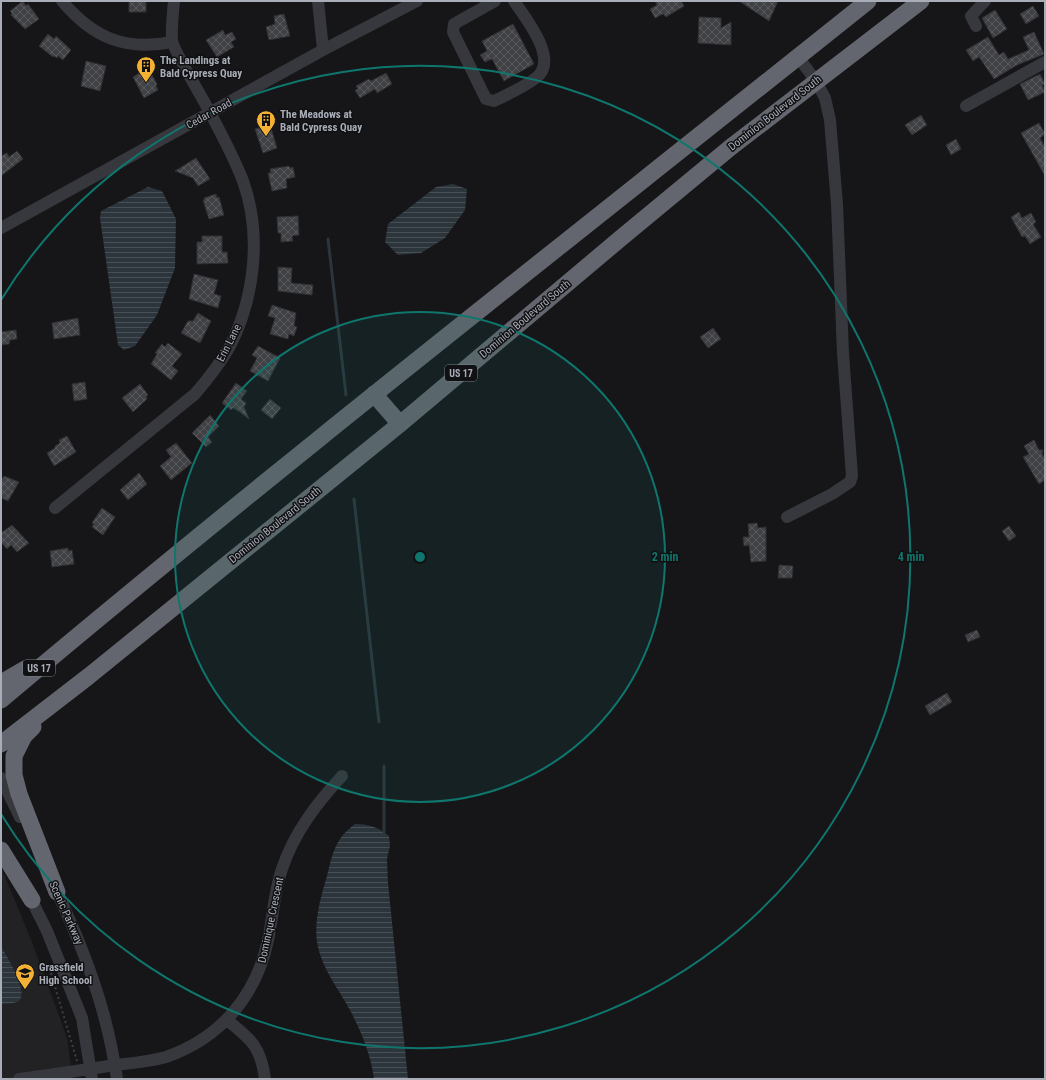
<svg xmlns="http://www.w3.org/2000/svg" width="1046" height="1080" viewBox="0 0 1046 1080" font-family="'Roboto Condensed',sans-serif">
<defs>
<pattern id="water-rules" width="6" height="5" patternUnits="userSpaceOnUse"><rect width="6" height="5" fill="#2c353c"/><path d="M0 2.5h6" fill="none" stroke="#485056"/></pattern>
<pattern id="building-cross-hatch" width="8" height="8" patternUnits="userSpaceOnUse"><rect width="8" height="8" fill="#404145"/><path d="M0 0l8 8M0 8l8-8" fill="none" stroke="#595a5e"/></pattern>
</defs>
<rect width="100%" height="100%" fill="#161618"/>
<path fill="#222225" d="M1,867l31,75 35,96 6,41h-72z"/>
<path fill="url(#water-rules)" d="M453,184l14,5 -2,21 -20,28 -24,15 -23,2 -13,-13 3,-18 48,-37z
M148,187l14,4 14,28 -1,49 -18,47 -22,31 -11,4 -6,-5 -18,-127 1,-7z
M355,824c14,0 23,3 34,12l1,10 -3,13 1,24 20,196h-34c-3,-24 -13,-48 -24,-69 -12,-22 -29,-43 -33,-68 -3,-22 4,-46 10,-66 6,-24 8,-37 28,-52z
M1,946c5,10 31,49 16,56 -5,2 -11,1 -16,2z"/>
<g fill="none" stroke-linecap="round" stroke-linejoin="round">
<path stroke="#2c353c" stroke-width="3" d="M328,239l18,156
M354,499l25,223
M384,766v66"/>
</g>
<path fill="url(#building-cross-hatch)" stroke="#303034" d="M23,1l3,5 2,-2 11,15 -14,10 -14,-14 1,-2 -2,-2z
M129,1h17v11h-17z
M655,1h26l3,5 -18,11 -3,-3 -8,4 -5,-9 7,-4z
M739,1h39l-9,20z
M1033,6l6,10 -13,8 -6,-10z
M995,10l12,19 -14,9 -11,-20z
M284,14l6,22 -21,4 -3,-13 9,-3 -1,-8z
M699,17l22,1v10l10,-6v23l-33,-2z
M513,24l21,40 -30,17 -12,-22 -7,3 -5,-7 7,-4 -5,-10z
M223,30l2,5 7,-3 4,7 -5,3 3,5 -17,10 -11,-17z
M1034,32l10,22 -27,11 -23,14 -15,-22 -6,4 -7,-11 22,-13 11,18 5,-3 4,7 21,-9 -6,-13z
M48,34l6,5 2,-3 15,14 -8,10 -5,-4 -1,2 -3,-2 -1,1 -14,-11z
M86,61l20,5 -6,25 -19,-5z
M148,68l9,16 -1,2 2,4 -14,8 -11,-21z
M386,73l6,11 -15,9 -2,-4 -15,9 -5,-8 3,-1 -2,-3 13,-7 2,2z
M1040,74l5,10 -3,1 3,7 -17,8 -8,-16z
M921,115l6,10 -15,10 -7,-10z
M1039,123l6,11 -5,4 5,9v29l-24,-43z
M270,125l7,23 -14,5 -8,-24z
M956,139l5,10 -10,6 -5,-10z
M17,151l6,8 -22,17v-20l6,-3 2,4z
M196,158l14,21 -12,7 -5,-8 -18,-7z
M289,166l1,2 3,-1 2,10 -9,2 1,9 -15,3 -4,-18h3l-1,-4z
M216,194l1,4 2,-1 5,18 -15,4 -6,-19 2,-1 -1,-1z
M1019,212l3,6 9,-5 5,9 -3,2 8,13 -11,7 -5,-8 -3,1 -11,-20z
M298,216l1,19 -7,1 1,5 -12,1v-9h-3l-1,-16z
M202,236h20v16h5l1,11 -31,1v-22h5z
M278,267l14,1 -1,15 22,2 -1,10 -34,-4z
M194,274l24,6 -4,14 7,2 -3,12 -29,-9z
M272,305l24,8 -2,13 3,1 -3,9 -5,-2 -1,5 -18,-5 5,-16 -7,-2z
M198,313l13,8 -11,22 -19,-10 7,-12h5z
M78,318l2,17 -26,4 -2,-16z
M713,328l8,11 -13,9 -8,-11z
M16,330l1,9 -7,1 -1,4 -8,1v-13z
M168,343l14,11 -10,12 6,5 -7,9 -20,-16 6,-10 -2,-1 7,-9 3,3z
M258,346l22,12 -12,23 -18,-10 7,-13 -5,-3z
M85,382l2,17 -13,2 -2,-17z
M236,383l11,8 -6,8 5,4 -2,4 5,12 -9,-7 -7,-4 -2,2 -9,-7z
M140,384l8,11 -2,2 1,2 -14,13 -11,-14z
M270,399l11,9 -9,11 -11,-9z
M210,415l9,11 -11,11 4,5 -6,5 -14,-14z
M67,436l9,16 -22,14 -7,-13 8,-5v-2l5,-3 -1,-3z
M1034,440l5,10h4l-1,4 3,5v21l-6,4 -16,-27 6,-3 -5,-8z
M176,443l16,20 -21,17 -11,-14 11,-9 -5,-7z
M139,473l8,11 -19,16 -8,-10z
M4,476l15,6 -11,19 -7,-3v-21l2,1z
M102,508l13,9 -12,18 -11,-8 2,-3 -2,-1z
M757,523l1,5 8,-1v34l-15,1 -2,-17 -5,1 -1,-9h6l-1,-13z
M12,525l17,18 -12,9 -6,-7 -4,4 -6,-7v-9z
M1009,526l7,10 -7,5 -7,-10z
M68,548v3l4,-1 2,14 -22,3 -2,-16z
M779,565l14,1 -1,12h-14z
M977,630l3,7 -12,5 -3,-7z
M947,693l5,9 -22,13 -5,-9z"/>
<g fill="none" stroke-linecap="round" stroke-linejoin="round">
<path stroke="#3d3f44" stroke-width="2" stroke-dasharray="2 3" stroke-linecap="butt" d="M51,973l26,88"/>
<path stroke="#37383d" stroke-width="12" d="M62,1c31,37 63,50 110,41
M318,1l5,49
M495,1l-41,23 -1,8 33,67 8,2c14,-7 31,-14 43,-24 22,-18 -12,-60 -23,-76
M976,26l-5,-10 14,-15
M966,106l79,-44
M1,228l322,-178 94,-49
M55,508l140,-114c12,-14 24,-29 34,-46 26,-50 33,-114 14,-167 -10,-26 -23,-50 -36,-74 -6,-12 -34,-57 -35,-67 -1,-12 1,-27 2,-39
M787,517l45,-23 18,-12 2,-6 -9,-123 -6,-149 -7,-84 -5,-22 -9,-17 -18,-24
M1,778l19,39
M54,885c30,65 53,123 63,194
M28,893l19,38 35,87 10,61
M227,1020c24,19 34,27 38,59
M19,1079c32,-4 64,-9 96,-14 17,-2 34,-3 51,-8 54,-19 90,-60 102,-117 5,-23 6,-48 14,-71 12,-36 34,-65 60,-93"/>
<path stroke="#63666e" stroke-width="17" d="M374,394l26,30
M1,683l24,-14
M1,700c284,-239 577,-467 867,-699
M33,727l-9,9 -10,20v19l5,19 38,98
M1,744l88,-68 311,-252 221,-186 110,-91 190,-146
M1,850l31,50"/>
</g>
<circle cx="420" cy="557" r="245" fill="#0f766e" fill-opacity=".12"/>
<g fill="none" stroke="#0f766e" stroke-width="2">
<circle cx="420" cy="557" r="245"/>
<path d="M1 300A491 491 0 1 1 1 814"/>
</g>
<defs>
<symbol id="building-pin" viewBox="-11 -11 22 30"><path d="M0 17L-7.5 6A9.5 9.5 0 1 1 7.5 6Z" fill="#f2b134" stroke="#111113"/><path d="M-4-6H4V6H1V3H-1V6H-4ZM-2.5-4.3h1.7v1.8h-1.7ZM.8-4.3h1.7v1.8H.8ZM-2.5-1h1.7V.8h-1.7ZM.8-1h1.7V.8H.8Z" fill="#111"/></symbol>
<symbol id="school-pin" viewBox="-11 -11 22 30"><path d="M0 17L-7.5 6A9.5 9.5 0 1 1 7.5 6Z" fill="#f2b134" stroke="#111113"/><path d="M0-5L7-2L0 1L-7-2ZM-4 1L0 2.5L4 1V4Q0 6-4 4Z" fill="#111"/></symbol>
</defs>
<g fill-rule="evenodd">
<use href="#building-pin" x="135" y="55" width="22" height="30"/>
<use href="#building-pin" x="255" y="109" width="22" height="30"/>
<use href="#school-pin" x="14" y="962" width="22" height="30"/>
</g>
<g text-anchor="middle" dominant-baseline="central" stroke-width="3" stroke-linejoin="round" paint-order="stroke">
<g fill="#111113" stroke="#7b7e86" stroke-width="1">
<rect x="445" y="365" width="32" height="16" rx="3"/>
<rect x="23" y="660" width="32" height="16" rx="3"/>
</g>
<g font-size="10" font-weight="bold" fill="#a8adb8">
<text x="461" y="373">US 17</text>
<text x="39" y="668">US 17</text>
</g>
<g font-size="11" font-weight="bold" fill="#a8adb8" stroke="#111113" text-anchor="start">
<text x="160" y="60">The Landings at<tspan x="160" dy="13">Bald Cypress Quay</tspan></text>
<text x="280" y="114">The Meadows at<tspan x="280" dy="13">Bald Cypress Quay</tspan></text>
<text x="39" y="967">Grassfield<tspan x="39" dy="13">High School</tspan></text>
</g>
<g font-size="11" fill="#a8adb8" stroke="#111113">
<text transform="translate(775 113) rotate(-38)">Dominion Boulevard South</text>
<text transform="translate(209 114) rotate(-29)">Cedar Road</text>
<text transform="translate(525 319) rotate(-40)">Dominion Boulevard South</text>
<text transform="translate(229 343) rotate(-63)">Erin Lane</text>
<text transform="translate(275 525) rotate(-39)">Dominion Boulevard South</text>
<text transform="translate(66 913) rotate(66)">Scenic Parkway</text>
<text transform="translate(271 920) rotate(-78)">Dominique Crescent</text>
</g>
</g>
<circle cx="420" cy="557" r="6" fill="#0f766e" stroke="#111113" stroke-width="2"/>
<g font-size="12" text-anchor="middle" font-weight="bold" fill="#0f766e" stroke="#111113" stroke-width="3" stroke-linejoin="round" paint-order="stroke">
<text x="665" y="561">2 min</text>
<text x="911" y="561">4 min</text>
</g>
<rect width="1046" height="1080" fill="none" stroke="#a8adb8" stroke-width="4"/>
</svg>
